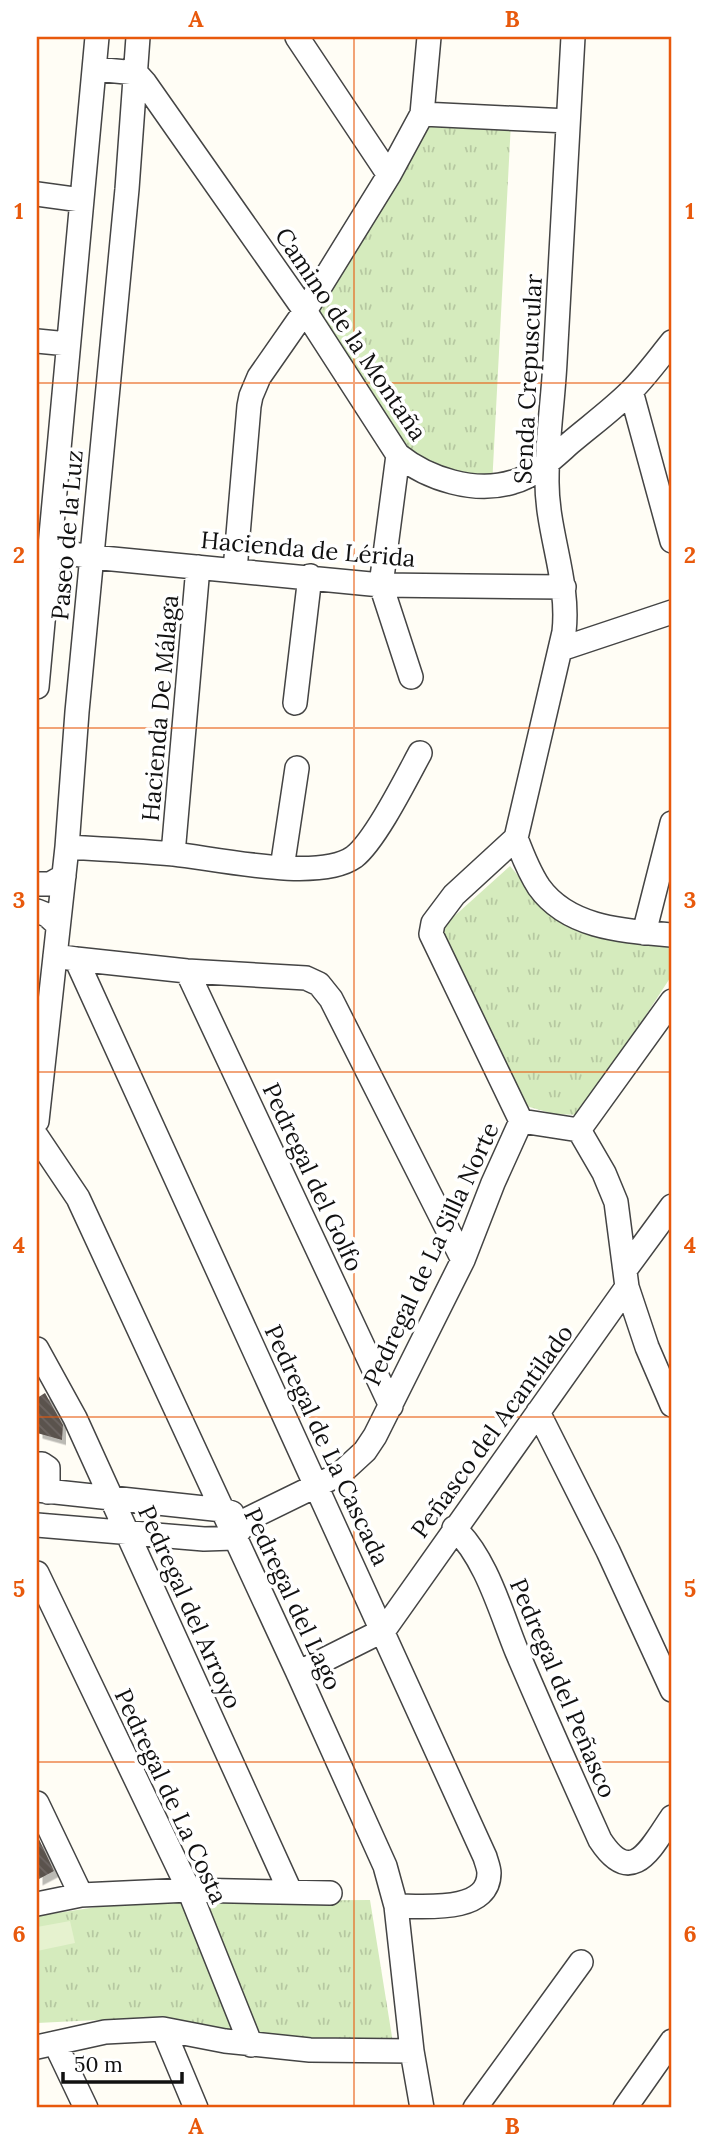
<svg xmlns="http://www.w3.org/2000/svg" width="709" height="2145" viewBox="0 0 709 2145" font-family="Lora,serif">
<defs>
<pattern id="park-tufts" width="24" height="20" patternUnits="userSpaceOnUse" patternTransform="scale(1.75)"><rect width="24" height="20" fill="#d5ebbd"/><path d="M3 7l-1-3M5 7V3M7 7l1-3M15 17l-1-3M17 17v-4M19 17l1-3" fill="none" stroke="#b6c8a1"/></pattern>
<pattern id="building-back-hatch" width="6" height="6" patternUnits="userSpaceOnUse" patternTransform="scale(1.75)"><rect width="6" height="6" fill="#5a524d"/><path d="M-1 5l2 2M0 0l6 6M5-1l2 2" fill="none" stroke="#6d6662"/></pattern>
<filter id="shadow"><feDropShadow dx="5.5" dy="5.5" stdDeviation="0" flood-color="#0004"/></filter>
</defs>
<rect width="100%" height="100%" fill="#fffdf5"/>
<path fill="url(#park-tufts)" d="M422,114l89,8 -19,364 -82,-21 -105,-154z
M510,866l27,32 41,34 94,16v27l-91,140 -27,-1 -28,-8 -86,-177z
M184,1894l50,137 -75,-14 -122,6v-107z
M370,1900l23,143 -133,-3 -59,-139z"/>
<path fill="#e6f2cf" d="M70,1921l5,22 -38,8v-24z"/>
<path fill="url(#building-back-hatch)" filter="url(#shadow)" d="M45,1393l18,32 -1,15 -25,-7v-35z
M37,1835l17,36 -17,9z"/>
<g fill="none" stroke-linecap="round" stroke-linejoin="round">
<defs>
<path id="minor" d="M297,37l92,138
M95,69l41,4 9,10 160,228 93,144c30,24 77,39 115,27 22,-6 40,-24 57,-39 20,-17 42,-33 61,-52 15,-15 28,-33 41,-49
M422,114l146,7
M37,194l44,6
M37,341l31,3
M631,391l41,150
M398,455l-17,130 30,92
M49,550l43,7 289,28 183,2
M235,570l14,-164 2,-10 8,-19 46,-66 84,-136 33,-61 7,-77
M561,649l111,-37
M37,687l60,-650
M295,703l15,-127
M516,838c6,16 13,34 23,49 30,42 87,44 133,48
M67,847c36,2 72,4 107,7 44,5 145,28 180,3 21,-16 52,-78 66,-104
M173,854l25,-287
M282,868l15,-100
M37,884h13l14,-8
M37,911l10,4 11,10
M644,933l28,-110
M55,956l21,3c136,300 275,598 409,898 1,4 4,11 4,16 0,41 -67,33 -93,33
M76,959l111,12 119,7 13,6 12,15 132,261
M187,971l204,435
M37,1121l30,-274 10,-135 50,-523 11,-152
M521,1121l-90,-187 2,-11 21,-28 62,-57 48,-206c6,-52 -18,-101 -17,-153 0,-39 6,-78 8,-117 6,-109 12,-217 18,-325
M579,1130l25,43 12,29 11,85 20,60 25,58
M579,1130l93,-129
M37,1137l41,61 220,475 87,193 11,40 16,145 10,57
M625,1270l47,-64
M37,1349l38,69 215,473
M538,1412l70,139 64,139
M37,1464h5l6,4v24
M37,1490l186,20 9,3
M37,1525l167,14 30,-1 14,-19 92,-45 25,-23 10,-15 88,-176 30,-77 28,-62 58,9
M454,1528c32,29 47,85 63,124 27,63 55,126 83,188 32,49 51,8 72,-23
M37,1573l152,317 62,155
M298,1673l86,-43 243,-343
M37,1803l44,92
M37,1904l44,-9 108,-5 141,3
M163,2029l33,79
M55,2043l31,65
M37,2047l68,-15 58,-3 62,12 85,9 102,1
M475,2108l106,-146
M625,2108l47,-67"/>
</defs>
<use href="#minor" stroke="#444" stroke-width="26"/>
<use href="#minor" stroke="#fff" stroke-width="23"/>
</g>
<path fill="none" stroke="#e8590c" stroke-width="2" stroke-opacity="0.55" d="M354,37v2071M37,383h635M37,728h635M37,1072h635M37,1417h635M37,1762h635"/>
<g text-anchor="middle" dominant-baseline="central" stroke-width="7" stroke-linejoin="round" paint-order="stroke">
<g font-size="24" fill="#111" stroke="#fff">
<text transform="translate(351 334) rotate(56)">Camino de la Montaña</text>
<text transform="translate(528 379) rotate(-87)">Senda Crepuscular</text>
<text transform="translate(67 535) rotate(-85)">Paseo de la Luz</text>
<text transform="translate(308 549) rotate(5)">Hacienda de Lérida</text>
<text transform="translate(160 708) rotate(-85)">Hacienda De Málaga</text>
<text transform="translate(313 1177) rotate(65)">Pedregal del Golfo</text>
<text transform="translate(431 1254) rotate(-65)">Pedregal de La Silla Norte</text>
<text transform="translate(492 1431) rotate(-54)">Peñasco del Acantilado</text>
<text transform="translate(327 1445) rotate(65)">Pedregal de La Cascada</text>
<text transform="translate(293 1599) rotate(65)">Pedregal del Lago</text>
<text transform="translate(190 1607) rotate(66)">Pedregal del Arroyo</text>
<text transform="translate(563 1688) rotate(67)">Pedregal del Peñasco</text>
<text transform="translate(171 1796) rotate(65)">Pedregal de La Costa</text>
</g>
</g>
<rect width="709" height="2145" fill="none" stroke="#ffffff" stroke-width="77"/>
<path d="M63 2072v10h119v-10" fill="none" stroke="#111111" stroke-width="3.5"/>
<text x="74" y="2072" font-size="21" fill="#111111" stroke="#ffffff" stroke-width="5" paint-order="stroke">50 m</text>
<rect x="38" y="38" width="632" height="2068" fill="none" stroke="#e8590c" stroke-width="2.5"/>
<g font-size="23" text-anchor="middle" font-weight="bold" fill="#e8590c">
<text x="196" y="27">A</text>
<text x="512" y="27">B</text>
<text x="19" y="219">1</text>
<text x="690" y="219">1</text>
<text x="19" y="563">2</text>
<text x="690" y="563">2</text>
<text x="19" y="908">3</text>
<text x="690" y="908">3</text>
<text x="19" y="1253">4</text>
<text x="690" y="1253">4</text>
<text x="19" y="1597">5</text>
<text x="690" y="1597">5</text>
<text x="19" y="1942">6</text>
<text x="690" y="1942">6</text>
<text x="196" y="2134">A</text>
<text x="512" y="2134">B</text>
</g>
</svg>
